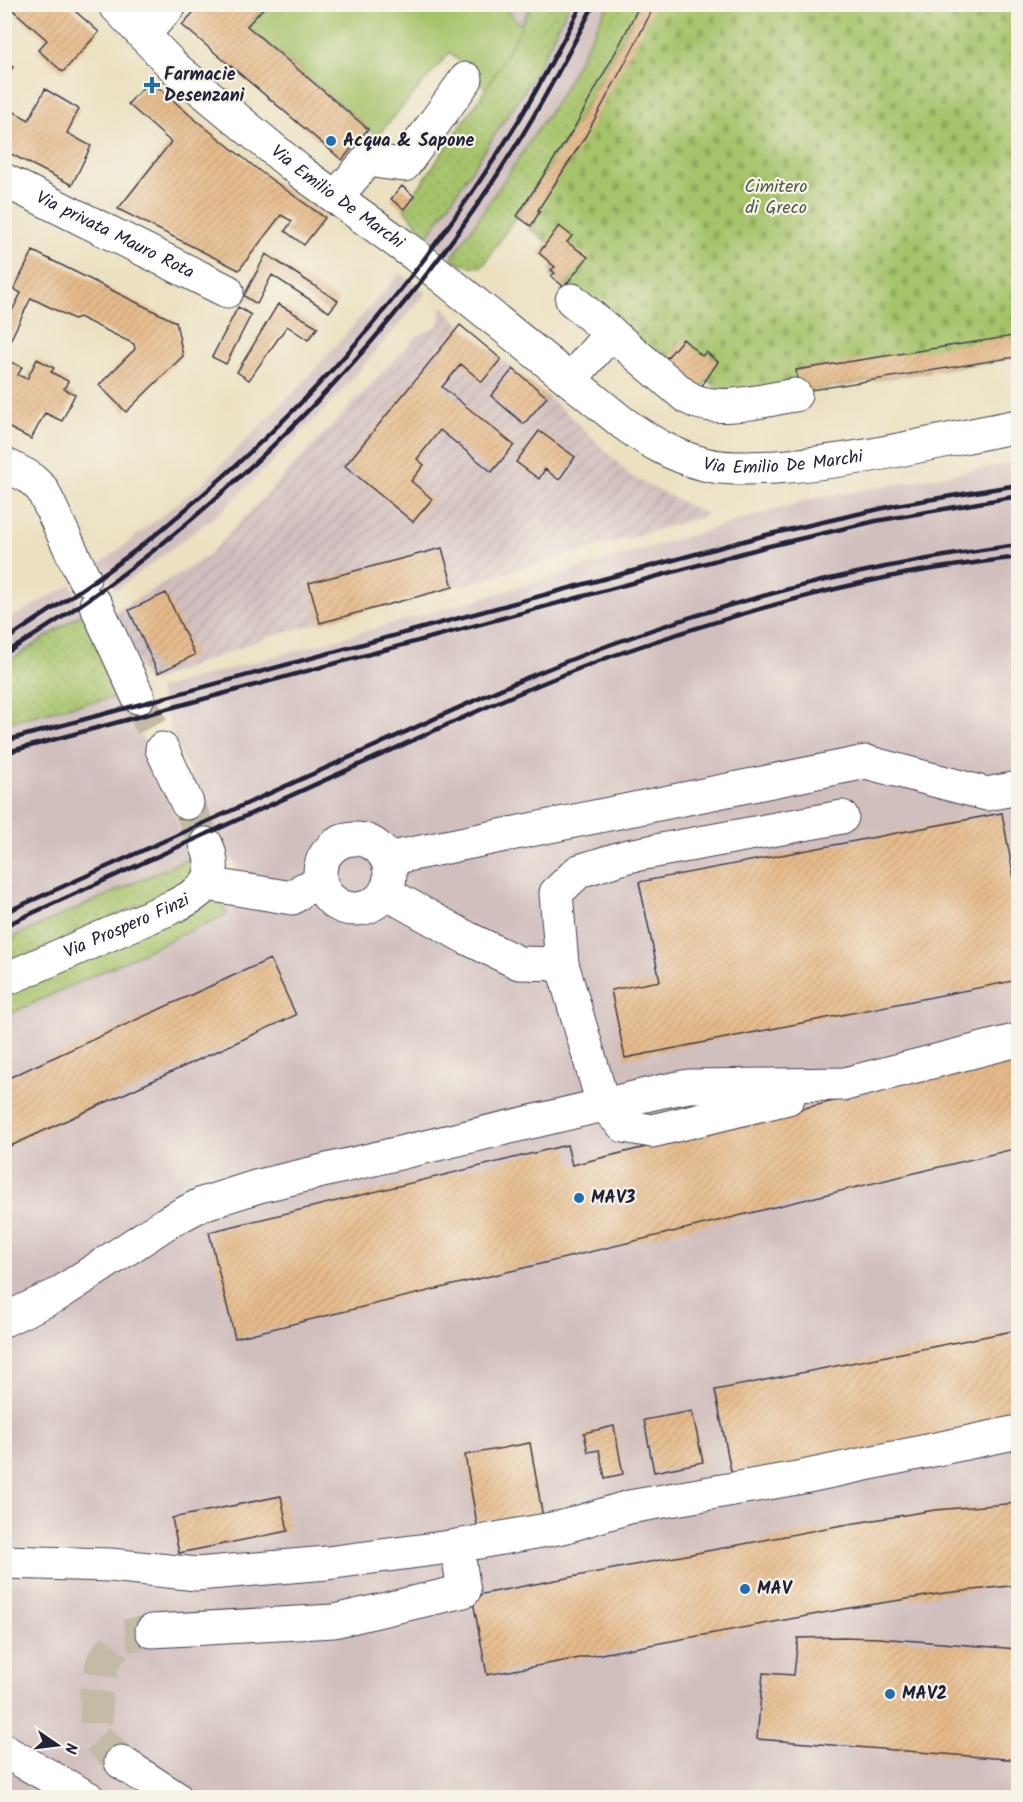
<svg xmlns="http://www.w3.org/2000/svg" width="1023" height="1802" viewBox="0 0 1023 1802" font-family="Kalam,sans-serif">
<defs>
<pattern id="industrial-furrows" width="10" height="10" patternUnits="userSpaceOnUse" patternTransform="scale(1.5)"><rect width="10" height="10" fill="#d1bfbe"/><path d="M-1 1l2-2M0 10L10 0M9 11l2-2" fill="none" stroke="#b3a4a4"/></pattern>
<pattern id="grass-dots" width="8" height="8" patternUnits="userSpaceOnUse" patternTransform="scale(1.5)"><rect width="8" height="8" fill="#a6c36a"/><path d="M2 2h.1M6 6h.1" fill="none" stroke="#8fa75d" stroke-width="1.8" stroke-linecap="round"/></pattern>
<pattern id="cemetery-stones" width="16" height="16" patternUnits="userSpaceOnUse" patternTransform="scale(1.5)"><rect width="16" height="16" fill="#a6c36a"/><path d="M2 7V4a2 2 0 0 1 4 0v3zM10 15v-3a2 2 0 0 1 4 0v3z" fill="#8fa75d"/></pattern>
<pattern id="building-hatch" width="6" height="6" patternUnits="userSpaceOnUse" patternTransform="scale(1.5)"><rect width="6" height="6" fill="#e6bb8b"/><path d="M-1 1l2-2M0 6l6-6M5 7l2-2" fill="none" stroke="#c5a079"/></pattern>
</defs>
<rect width="100%" height="100%" fill="#f7f3e8"/>
<filter id="ink" filterUnits="userSpaceOnUse"><feTurbulence type="fractalNoise" baseFrequency=".0167" numOctaves="2"/><feDisplacementMap in="SourceGraphic" scale="12" xChannelSelector="R" yChannelSelector="G"/><feConvolveMatrix kernelMatrix="1 2 1 2 8 2 1 2 1" color-interpolation-filters="sRGB"/></filter>
<filter id="wash" filterUnits="userSpaceOnUse"><feTurbulence type="fractalNoise" baseFrequency=".008" numOctaves="4" result="noise"/><feDisplacementMap in="SourceGraphic" scale="24" xChannelSelector="R" yChannelSelector="G"/><feGaussianBlur stdDeviation="1.35" result="paint"/><feColorMatrix in="noise" values="0 0 0 0 0 0 0 0 0 0 0 0 0 0 0 0 0 1.4 0 .05"/><feComposite in="paint" operator="in"/></filter>
<g filter="url(#wash)">
<rect width="100%" height="100%" fill="#ebe1c1"/>
<path fill="url(#industrial-furrows)" d="M499,5h33l-10,21z
M442,305l18,20 108,89 64,63 76,38 -221,63 -217,58 -123,47 -32,-71 93,-56 209,-220 22,-10z"/>
<path fill="#d1bfbe" d="M569,5h39l-48,91 -108,162 -24,-22 105,-159z
M400,273l26,20 -96,111 -108,107 -106,79 -17,-25 104,-82 97,-97z
M1018,462v1335h-1013l-1,-781 222,-102 -4,-10 16,-37 -19,-27 -42,-95 -19,-56 304,-85 346,-104z
M71,585l13,27 -79,52v-43z
M125,696l67,161 -187,84v-218l66,-17z"/>
<path fill="url(#grass-dots)" stroke="#647252" stroke-width="1.5" d="M532,5h37l-36,72 -105,159 -24,-27 82,-120z
M608,5h32l-19,37 -48,88 -90,136c-12,2 -21,0 -31,-8l108,-162z
M84,612l41,84 -54,10 -66,17v-59z
M192,857l7,14 -5,9 -189,86 -1,-25z"/>
<path fill="url(#cemetery-stones)" stroke="#647252" stroke-width="1.5" d="M640,5h378v348l-2,1v3l-217,35 -67,8 -24,-20 -9,10 -148,-114 3,-3 -3,-3 3,-4 -6,-24 -19,-14 1,-2 -13,-10 56,-86 48,-88z"/>
<path fill="#a6c36a" stroke="#647252" stroke-width="1.5" d="M499,4l23,22 -36,63 -36,-37 -73,84 -130,-110 20,-21z
M213,894l9,10 5,10 -222,102 -1,-29z"/>
<g id="blocks">
<path fill="url(#building-hatch)" d="M6,4h61l32,28 -36,40 -25,-22 9,-10z
M201,4h66l-20,22 121,103 -26,31 -160,-135z
M640,4h15l-22,44 -48,89 -47,73 2,1 -9,15 -14,-10 56,-86 48,-88z
M4,61l9,6 -9,14z
M150,80l42,37 69,55 64,46 -21,27 -19,-14 7,-10 -11,-6 -42,55 -121,-61 53,-67 -43,-38z
M45,89l34,20 -12,24 24,13 -19,39 -67,-34v-44l24,13z
M402,186l12,10 -10,13 -13,-10z
M559,226l13,10 -5,6 21,15 -24,30 -13,-11 4,-3 -4,-3 4,-3 -16,-14z
M33,251l143,71 7,34 -57,56 -27,-27 36,-36 -1,-5 -55,-27 -5,2 -43,-21 -26,53v-26l16,-32 -7,-4z
M266,254l72,47 -9,11 -57,-37 -15,29 -13,-8z
M278,304l40,23 -10,13 -21,-14 -38,54 -12,-8z
M238,307l13,8 -25,49 -14,-7z
M460,325l41,34 -19,23 -21,-18 -19,23 72,58 -22,27 -52,-42 -23,29 7,6 -13,16 21,18 -19,23 -68,-56z
M1013,336l3,21 -217,35 -3,-22z
M683,339l19,17 4,-4 12,10 -19,28 -40,-23z
M4,359l18,8 -4,8 9,4 10,-20 17,9 -3,4 17,9 -4,8 11,5 -13,27 -17,-8 -14,26 -27,-14z
M513,369l34,28 -23,27 -33,-28z
M539,431l36,26 -16,23 -14,-11 -6,10 -23,-17z
M442,548l11,39 -133,36 -11,-40z
M166,593l29,62 -37,18 -29,-63z
M1002,813l16,88v79l-393,78 -14,-68 49,-9 -21,-99z
M270,959l26,56 -292,134v-69z
M1018,1056v92l-783,190 -26,-106 358,-87 5,20z
M1018,1330v92l-286,54 -17,-86z
M692,1411l11,51 -49,10 -10,-52z
M614,1426l9,48 -18,4 -6,-28 -11,2 -4,-19z
M530,1443l13,75 -65,12 -13,-75z
M281,1496l7,35 -109,22 -7,-35z
M1018,1503v82l-73,8 -95,15 -363,67 -15,-79 365,-70 98,-16z
M843,1637l35,1 140,11v111l-261,-21 6,-66 31,2 4,-37z"/>
</g>
</g>
<g filter="url(#ink)">
<use href="#blocks" fill-opacity="0" stroke="#403f4f" stroke-width="1.5"/>
<g fill="none" stroke-linecap="round" stroke-linejoin="round">
<path stroke="#c3bba6" stroke-width="33" stroke-dasharray="33 16" stroke-linecap="butt" d="M138,697l24,52
M187,803l19,41
M121,1762l-25,-25v-42l7,-34 20,-25 29,-5"/>
<defs>
<g id="minor">
<path id="s1" d="M114,4l61,64 127,105 112,81 209,169c25,18 50,33 81,41 23,6 48,4 72,3 81,-5 163,-26 242,-41"/>
<path d="M143,35l28,-31"/>
<path id="s2" d="M4,180l223,111"/>
<path d="M336,197l36,-42 8,7 24,3 62,-86"/>
<path d="M572,300l112,95c28,21 78,5 111,0"/>
<path d="M570,380l41,-47"/>
<path d="M4,464l25,13 13,12 42,89"/>
<path d="M96,605l42,92"/>
<path d="M162,749l25,54"/>
<circle cx="355" cy="874" r="35"/>
<path d="M387,859l479,-97 121,32 31,-6"/>
<path d="M207,884l85,14 12,-9 17,-4"/>
<path d="M386,893l81,45 52,25 43,1 41,140 21,22 28,5 136,-33"/>
<path d="M562,964l-6,-71 23,-22 49,-15 214,-39"/>
<path id="s3" d="M4,980l166,-72c30,-14 52,-27 36,-64"/>
<path d="M4,1320l53,-25 111,-73 34,-18 57,-18 404,-95 26,-5 156,-2 173,-44"/>
<path d="M457,1546l106,-19 66,-20 174,-30 215,-45"/>
<path d="M4,1562l106,3 87,9 130,-11 130,-17 7,45 -130,30 -182,10"/>
<path d="M4,1751l84,47"/>
<path d="M121,1762l55,36"/>
</g>
</defs>
<use href="#minor" stroke="#403f4f" stroke-width="35"/>
<use href="#minor" stroke="#fff" stroke-width="33"/>
<path stroke="#22223b" stroke-width="4.5" d="M4,641c53,-35 107,-70 156,-110 54,-45 108,-93 156,-144 75,-78 147,-176 203,-267 23,-38 43,-77 63,-116
M4,654c201,-120 388,-308 511,-507 29,-46 54,-94 79,-143
M4,741l762,-206 131,-30 121,-20
M4,753l761,-206 111,-26 142,-25
M4,913c124,-56 248,-112 373,-168 77,-35 155,-72 235,-101 131,-48 268,-81 406,-99
M4,926c126,-57 251,-115 377,-171 76,-35 152,-70 231,-99 89,-31 180,-59 272,-78 44,-10 90,-15 134,-21"/>
</g>
</g>
<g fill="#1f6fb2" stroke="#f7f3e8" stroke-width="2">
<path d="M149 76h6v6h6v6h-6v6h-6v-6h-6v-6h6z"/>
<circle cx="331" cy="141" r="6"/>
<circle cx="579" cy="1198" r="6"/>
<circle cx="745" cy="1589" r="6"/>
<circle cx="890" cy="1694" r="6"/>
</g>
<g text-anchor="middle" dominant-baseline="central" stroke-width="4.5" stroke-linejoin="round" paint-order="stroke">
<g font-size="18" font-weight="bold" fill="#22223b" stroke="#f7f3e8" text-anchor="start">
<text x="164" y="75">Farmacie<tspan x="164" dy="21">Desenzani</tspan></text>
<text x="343" y="141">Acqua &amp; Sapone</text>
<text x="591" y="1198">MAV3</text>
<text x="757" y="1589">MAV</text>
<text x="902" y="1694">MAV2</text>
</g>
<g font-size="18" fill="#505a4b" stroke="#f7f3e8">
<text x="776" y="187">Cimitero<tspan x="776" dy="21">di Greco</tspan></text>
</g>
<g font-size="18" fill="#22223b" stroke="#f7f3e8">
<text stroke="none"><textPath href="#s1" startOffset="296">Via Emilio De Marchi</textPath></text>
<text stroke="none"><textPath href="#s2" startOffset="124">Via privata Mauro Rota</textPath></text>
<text stroke="none"><textPath href="#s1" startOffset="831">Via Emilio De Marchi</textPath></text>
<text stroke="none"><textPath href="#s3" startOffset="134">Via Prospero Finzi</textPath></text>
</g>
</g>
<rect width="1023" height="1802" fill="none" stroke="#f7f3e8" stroke-width="24"/>
<g transform="translate(57 1745) rotate(104)" stroke="#f7f3e8" stroke-width="4.5" paint-order="stroke">
<path d="M0-4.5L10 22L0 15L-10 22Z" fill="#22223b"/>
<text y="-9" font-size="16" font-weight="bold" text-anchor="middle" fill="#22223b">N</text>
</g>
</svg>
